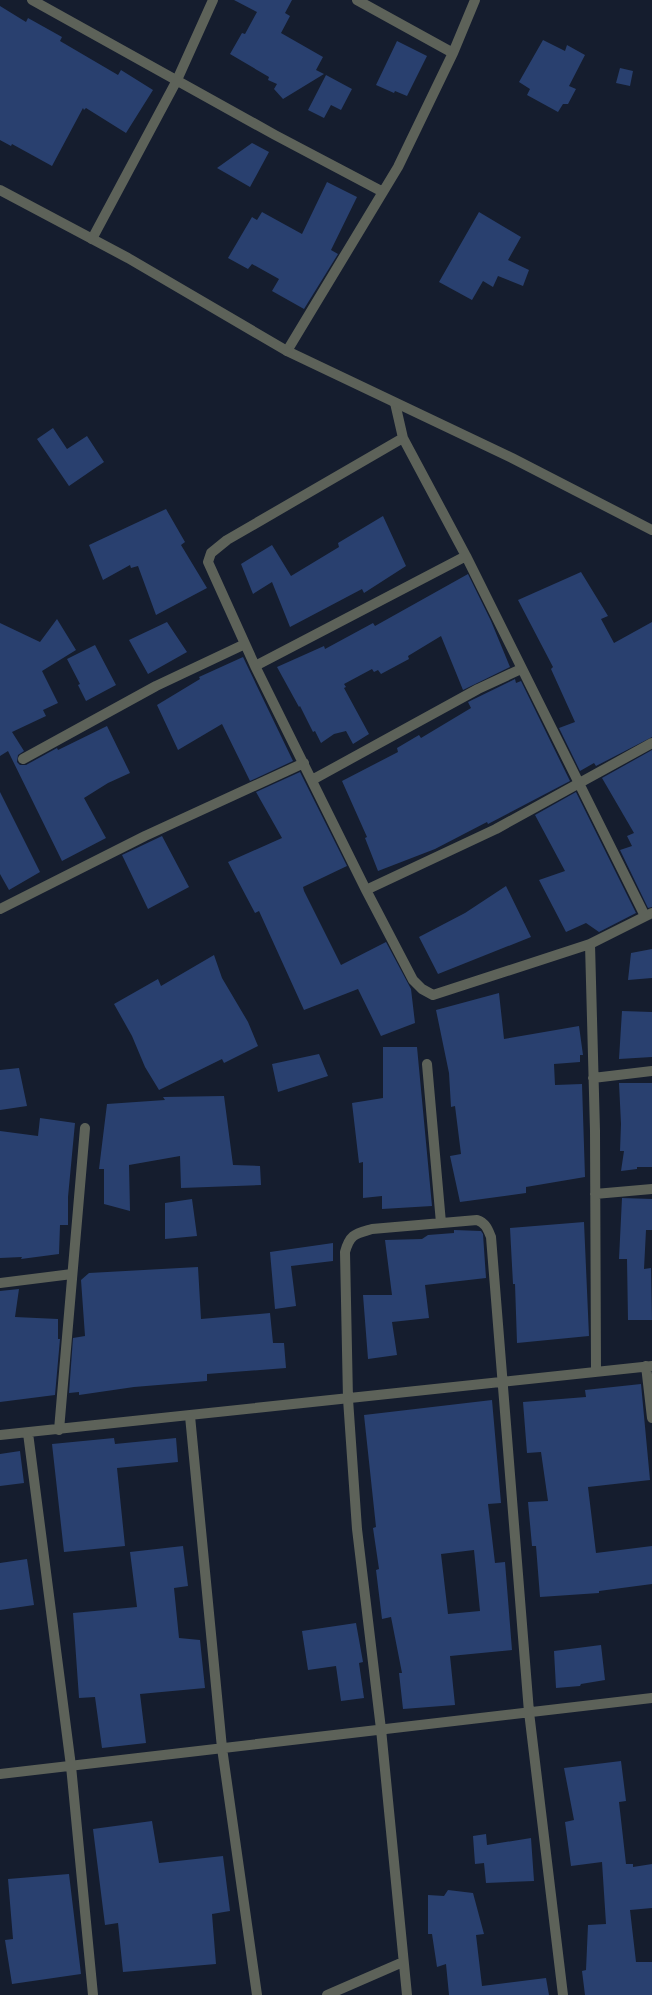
<svg xmlns="http://www.w3.org/2000/svg" width="652" height="1995" viewBox="0 0 652 1995" font-family="'Fira Sans',sans-serif">
<rect width="100%" height="100%" fill="#151d2e"/>
<path fill="#29406f" fill-rule="evenodd" d="M234,0h58l-7,13 5,3 -9,17 42,24 -7,13 8,4 -41,25 -9,-10 3,-5 -9,-4 1,-3 -39,-23 12,-21 3,1 12,-22z
M0,6l26,16 2,-4 34,19 -2,4 58,34 3,-5 32,20 -27,43 -40,-25 -2,2 -1,-2 -31,58 -40,-22 -1,2 -11,-6z
M543,40l22,11 2,-6 18,10 -16,31 7,3 -8,15h-5l-5,8 -31,-17 3,-6 -11,-7z
M397,41l30,15 -20,40 -12,-5 -1,2 -18,-8z
M620,68l13,3 -3,15 -14,-3z
M326,75l26,14 -11,21 -10,-5 -7,13 -16,-8z
M252,143l17,9 -19,35 -33,-19z
M327,182l30,15 -26,53 7,4 -34,55 -32,-18 7,-12 -27,-15 -4,5 -20,-11 24,-41 5,3 5,-8 40,22z
M479,212l42,25 -13,23 21,10 -6,16 -25,-10 -5,11 -10,-6 -11,19 -33,-18z
M53,428l14,21 20,-13 17,26 -35,24 -32,-47z
M166,509l19,33 -4,3 26,43 -51,27 -18,-49 -7,2 -1,-3 -27,15 -14,-35z
M383,516l23,50 -42,27 -2,-4 -72,38 -18,-45 -19,12 -12,-30 31,-19 19,31 48,-29 -1,-4z
M581,572l27,44 -7,3 13,24 38,-21v115l-56,29 -2,-3 -14,8 -21,-43 16,-6 -24,-53 2,-2 -35,-67z
M468,574l23,47 19,46 -47,23 -22,-54 -33,20 1,3 -28,15 -3,-4 -4,2 -2,-3 -28,15 2,3 -2,1 25,46 -16,10 -7,-13 -12,3 -13,9 -6,-12 -2,1 -13,-26 -1,1 -22,-40 47,-21 1,3 48,-26 2,3z
M57,619l19,31 -34,21 16,32 -15,7 3,6 -34,16 12,19 -6,4 -1,7 3,3h6l31,-17 1,2 49,-24 23,47 -22,10 -24,15 22,40 -44,23 -54,-110 -8,5v-133l40,19z
M167,622l20,30 -39,22 -19,-34z
M95,645l21,40 -30,16 -8,-16 2,-1 -13,-25z
M243,657l50,104 -43,20 -28,-57 -44,26 -21,-45 43,-26 -1,-2z
M515,679l1,4 5,-2 49,100 -82,43 -1,-2 -52,27 -57,22 -13,-33 2,-1 -25,-56 56,-29 -1,-4 22,-13 2,3 50,-30 -3,-6z
M652,750v157l-4,1 -28,-58 12,-4 -5,-10 7,-3 -32,-55z
M300,772l47,94 -44,21 1,4 37,74 45,-23 25,47 4,34 -34,13 -23,-47 -54,21 -45,-99 -4,2 -27,-51 54,-24 -26,-46z
M0,792l40,80 -31,18 -9,-16z
M576,792l60,121 -37,19 -13,-9 -20,9 -27,-52 26,-9 -30,-56z
M162,836l27,51 -41,22 -26,-54z
M506,886l25,51 -93,37 -19,-37 46,-24z
M652,949v29l-24,2 3,-27z
M214,955l8,23 26,44 10,24 -34,17 -2,-4 -63,31 -14,-23 -13,-31 -18,-32 44,-25 3,7z
M499,993l5,46 75,-13 4,29h-3v7l-26,2 1,21 27,-1 3,93 -59,10v6l-66,9 -10,-46 11,-2 -6,-48 -4,1 -2,-34 -13,-63z
M622,1011l30,1v45l-33,2z
M383,1047h34l15,159 -50,3v-13l-19,2v-36l-4,1 -7,-60 31,-5z
M319,1054l9,22 -50,16 -6,-28z
M19,1068l8,38 -27,4v-40z
M619,1083h33v84h-15v2l-16,2 3,-20h-4l1,-27z
M224,1096l9,69 27,1 1,19 -80,3 -1,-32 -51,9 1,46 -26,-7v-35h-5l8,-65 58,-4 -2,-3z
M40,1118l35,5 -7,74v28h-8l-1,29 -38,5 1,-2 -22,1v-127l38,5z
M622,1198l30,1v31h-6l-2,39 7,-1 1,52h-24l-1,-61h-8z
M192,1199l5,37 -32,3v-36z
M584,1222l5,114 -72,7 -2,-59h-2l-3,-56z
M454,1230l27,1 2,3 3,44 -61,7 4,33 -37,4 5,33 -29,4 -5,-64h29l-7,-55 37,-1 6,-4 26,-2z
M333,1243v18l-42,5 5,40 -21,3 -5,-57z
M198,1267l3,52 69,-6 3,30h11l2,25 -79,6v7l-73,6 -55,8v-3l-10,1 4,-55 12,-2 -4,-56 8,-7z
M19,1289l-4,28 43,2v20h2l-5,56 -55,7v-111z
M641,1384l9,96 -62,7 8,66 56,-7v38l-53,7v2l-59,4 -4,-51h-4l-4,-44 20,-1 -7,-49 -14,1 -4,-51 63,-5 -1,-7z
M492,1400l9,103 -13,1 7,59 10,-1 7,88 -62,6 5,49 -52,4 -4,-36h3l-11,-56 -9,2 -6,-49 3,-1 -6,-41 3,-1 -12,-112zM474,1550l6,61 -32,3 -7,-60z
M114,1438l1,6 61,-6 2,24 -61,6 8,78 -61,6 -12,-108z
M20,1451l4,32 -24,3v-32z
M183,1546l5,40 -14,2 5,50 21,2 5,48 -65,6 6,49 -44,5 -7,-51 -16,1 -6,-85 64,-6 -7,-55z
M27,1559l7,46 -34,5v-47z
M356,1623l7,39 -4,1 5,35 -23,3 -5,-35 -28,4 -6,-39z
M601,1645l4,35 -24,4 -1,2 -24,2 -2,-37z
M621,1761l5,40 -7,1 7,62h7v3l19,-3v44l-22,2 6,52h16v33h-67l-3,-24 4,-1 2,-45 18,-1 -4,-62 -31,4 -6,-44 9,-2 -10,-52z
M152,1821l7,42 64,-7 7,55 -18,3 4,50 -93,8 -5,-49 -13,2 -12,-96z
M486,1834l1,11 44,-7 3,43 -48,2 -2,-20 -9,1 -2,-28z
M69,1874l12,100 -69,10 -7,-44 8,-1 -5,-60z
M448,1890l25,3 11,41 -8,1 6,51 64,-8 3,17h-100l-3,-31 -9,3 -5,-33h-4v-39l16,1z"/>
<g fill="none" stroke-linecap="round" stroke-linejoin="round">
<path stroke="#5d6259" stroke-width="10" d="M32,0l243,135 108,57
M357,0l96,53
M92,239l85,-159 36,-80
M287,351l111,-184 55,-114 22,-53
M395,403l8,35 63,118 179,360
M403,438l-176,102 -16,13 -3,9 47,104 111,224 47,90 9,9 11,6 157,-51 62,-31
M255,666l211,-110
M23,759l133,-73 89,-42
M312,780l166,-91 43,-20
M366,890l130,-61 156,-86
M0,909l145,-73 159,-73
M590,944l5,187 1,241
M427,1064l14,159
M593,1078l59,-7
M595,1194l57,-5
M0,1283l72,-9
M646,1366l6,52
M190,1416l32,332 35,247
M59,1430l26,-302
M28,1433l43,333 22,229
M0,1435l652,-69
M0,1774l652,-76
M327,1995l76,-33
M407,1995l-26,-266 -24,-200 -9,-130 -3,-147c5,-18 10,-18 27,-23l105,-9c9,3 11,10 14,17l38,475 34,283"/>
<path stroke="#5d6259" stroke-width="10" d="M0,190l128,68 159,93 225,107 140,72"/>
</g>
</svg>
